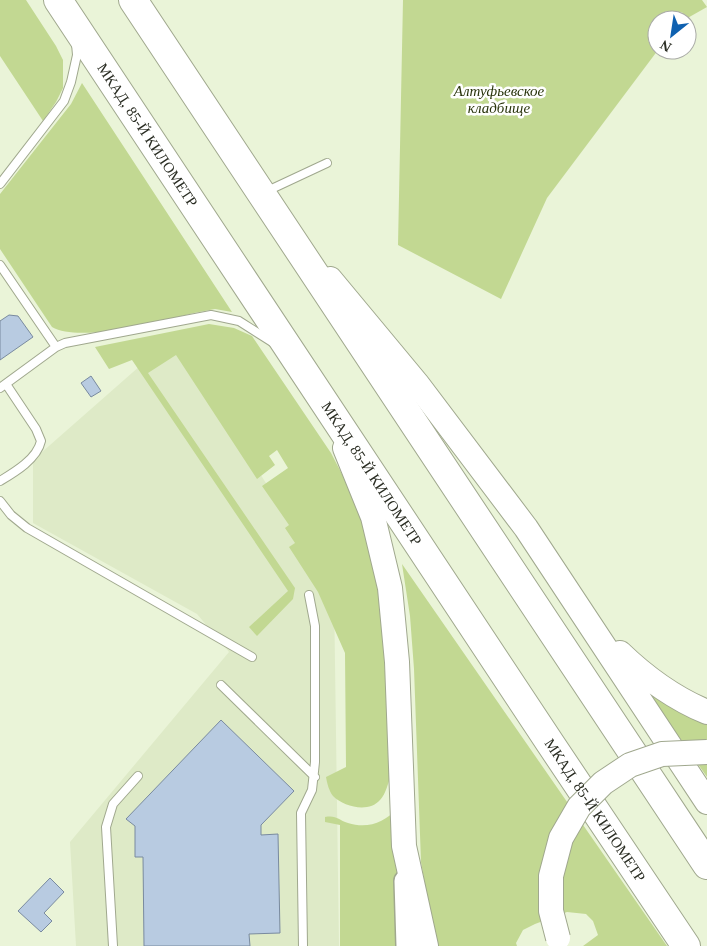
<svg xmlns="http://www.w3.org/2000/svg" width="707" height="946" viewBox="0 0 707 946" font-family="Georgia,serif">
<rect width="100%" height="100%" fill="#eaf4d8"/>
<path fill="#deeac7" d="M174,336l160,256 5,354h-263l-6,-104 159,-190 -32,-38 -164,-91v-63z"/>
<path fill="#c2d892" d="M0,0h26l30,46 7,14v28l-7,14 -13,19 -43,-65z
M403,0h299l5,7 -23,13h-27l1,30 -111,148 -46,101 -103,-54z
M82,83l150,229 -17,-3 -16,3c-35,7 -117,32 -147,15l-52,-78v-55l71,-90z
M209,324l25,4 18,8 79,117 26,50 12,38 12,62 10,172c-3,8 -5,19 -11,25 -11,13 -36,7 -47,-4 -4,-5 -6,-13 -7,-19l20,-10 -1,-114 -27,-61 -29,-45 6,-4 -10,-15 4,-3 -27,-39 26,-18 -11,-18 -8,6 6,9 -18,14 -81,-124 -28,18 147,215 -2,11 -36,37 -8,-9 39,-36 -156,-231 -23,9 -14,-22z
M402,564l265,382h-84l15,-11 -5,-14 -7,-7 -19,-2 -32,12 -12,6 -7,13 1,3h-79l-7,-27 -10,-57 -7,-193 -4,-53z
M648,693l22,14 37,16v54z
M397,808l5,138h-62v-121l-15,-3v-5c12,-2 13,3 23,6 19,6 37,0 49,-15z"/>
<path fill="#b8cbe1" stroke="#798a9f" d="M9,315l9,1 15,21 -33,23v-39z
M91,376l10,15 -10,6 -10,-14z
M221,720l73,71 -33,34v10l17,-1 2,99 -31,1 1,12h-106l-1,-89h-8v-31l-9,-7z
M50,878l14,14 -20,21 8,8 -11,11 -23,-21z"/>
<g fill="none" stroke-linecap="round" stroke-linejoin="round">
<defs>
<path id="lane" d="M0,184l64,-83 7,-19 6,-27 -1,-11
M265,192l62,-29
M0,265l56,82
M0,388l56,-41 9,-4 146,-28 28,6 33,21
M0,481c15,-9 37,-22 41,-40l-5,-12 -30,-45
M0,501l11,14 16,13 225,129
M221,685l94,92
M113,946l-7,-119 7,-23 25,-28
M303,946l-2,-133 11,-23 3,-28v-136l-6,-31"/>
<path id="secondary" d="M405,881l2,65"/>
<path id="primary" d="M330,279l88,106 108,143 181,274
M345,448l28,69 17,71 7,74 7,184 22,100
M620,653c26,25 53,45 87,59"/>
<g id="highway">
<path id="s1" d="M58,0l492,743 136,203"/>
<path d="M133,0l574,865"/>
</g>
</defs>
<use href="#lane" stroke="#a0a88e" stroke-width="10"/>
<use href="#secondary" stroke="#a0a88e" stroke-width="24"/>
<use href="#primary" stroke="#a0a88e" stroke-width="26"/>
<use href="#highway" stroke="#a0a88e" stroke-width="30"/>
<use href="#lane" stroke="#fff" stroke-width="8"/>
<use href="#secondary" stroke="#fff" stroke-width="21"/>
<use href="#primary" stroke="#fff" stroke-width="24"/>
<use href="#highway" stroke="#fff" stroke-width="28"/>
<defs>
<path id="primary-bridge" d="M558,938l-7,-27v-35l10,-38 18,-31 24,-24 27,-18 32,-11 45,-2"/>
</defs>
<use href="#primary-bridge" stroke="#a0a88e" stroke-width="26" stroke-linecap="butt"/>
<use href="#primary-bridge" stroke="#fff" stroke-width="24"/>
</g>
<g text-anchor="middle" dominant-baseline="central" stroke-width="5" stroke-linejoin="round" paint-order="stroke">
<g font-size="15" font-style="italic" fill="#29340c" stroke="#fff">
<text x="499" y="91">Алтуфьевское<tspan x="499" dy="17">кладбище</tspan></text>
</g>
<g font-size="15" fill="#2a2d23" stroke="#fff">
<text stroke="none"><textPath href="#s1" startOffset="162">МКАД, 85-Й КИЛОМЕТР</textPath></text>
<text stroke="none"><textPath href="#s1" startOffset="568">МКАД, 85-Й КИЛОМЕТР</textPath></text>
<text stroke="none"><textPath href="#s1" startOffset="972">МКАД, 85-Й КИЛОМЕТР</textPath></text>
</g>
</g>
<g transform="translate(672 35) rotate(210)"><circle r="24" fill="#ffffff" stroke="#aaaba7"/>
<path d="M0-4L9 19L0 12L-9 19Z" fill="#0f61b0"/>
<text y="-8" font-size="14" font-weight="bold" text-anchor="middle" fill="#2a2d23">N</text>
</g>
</svg>
